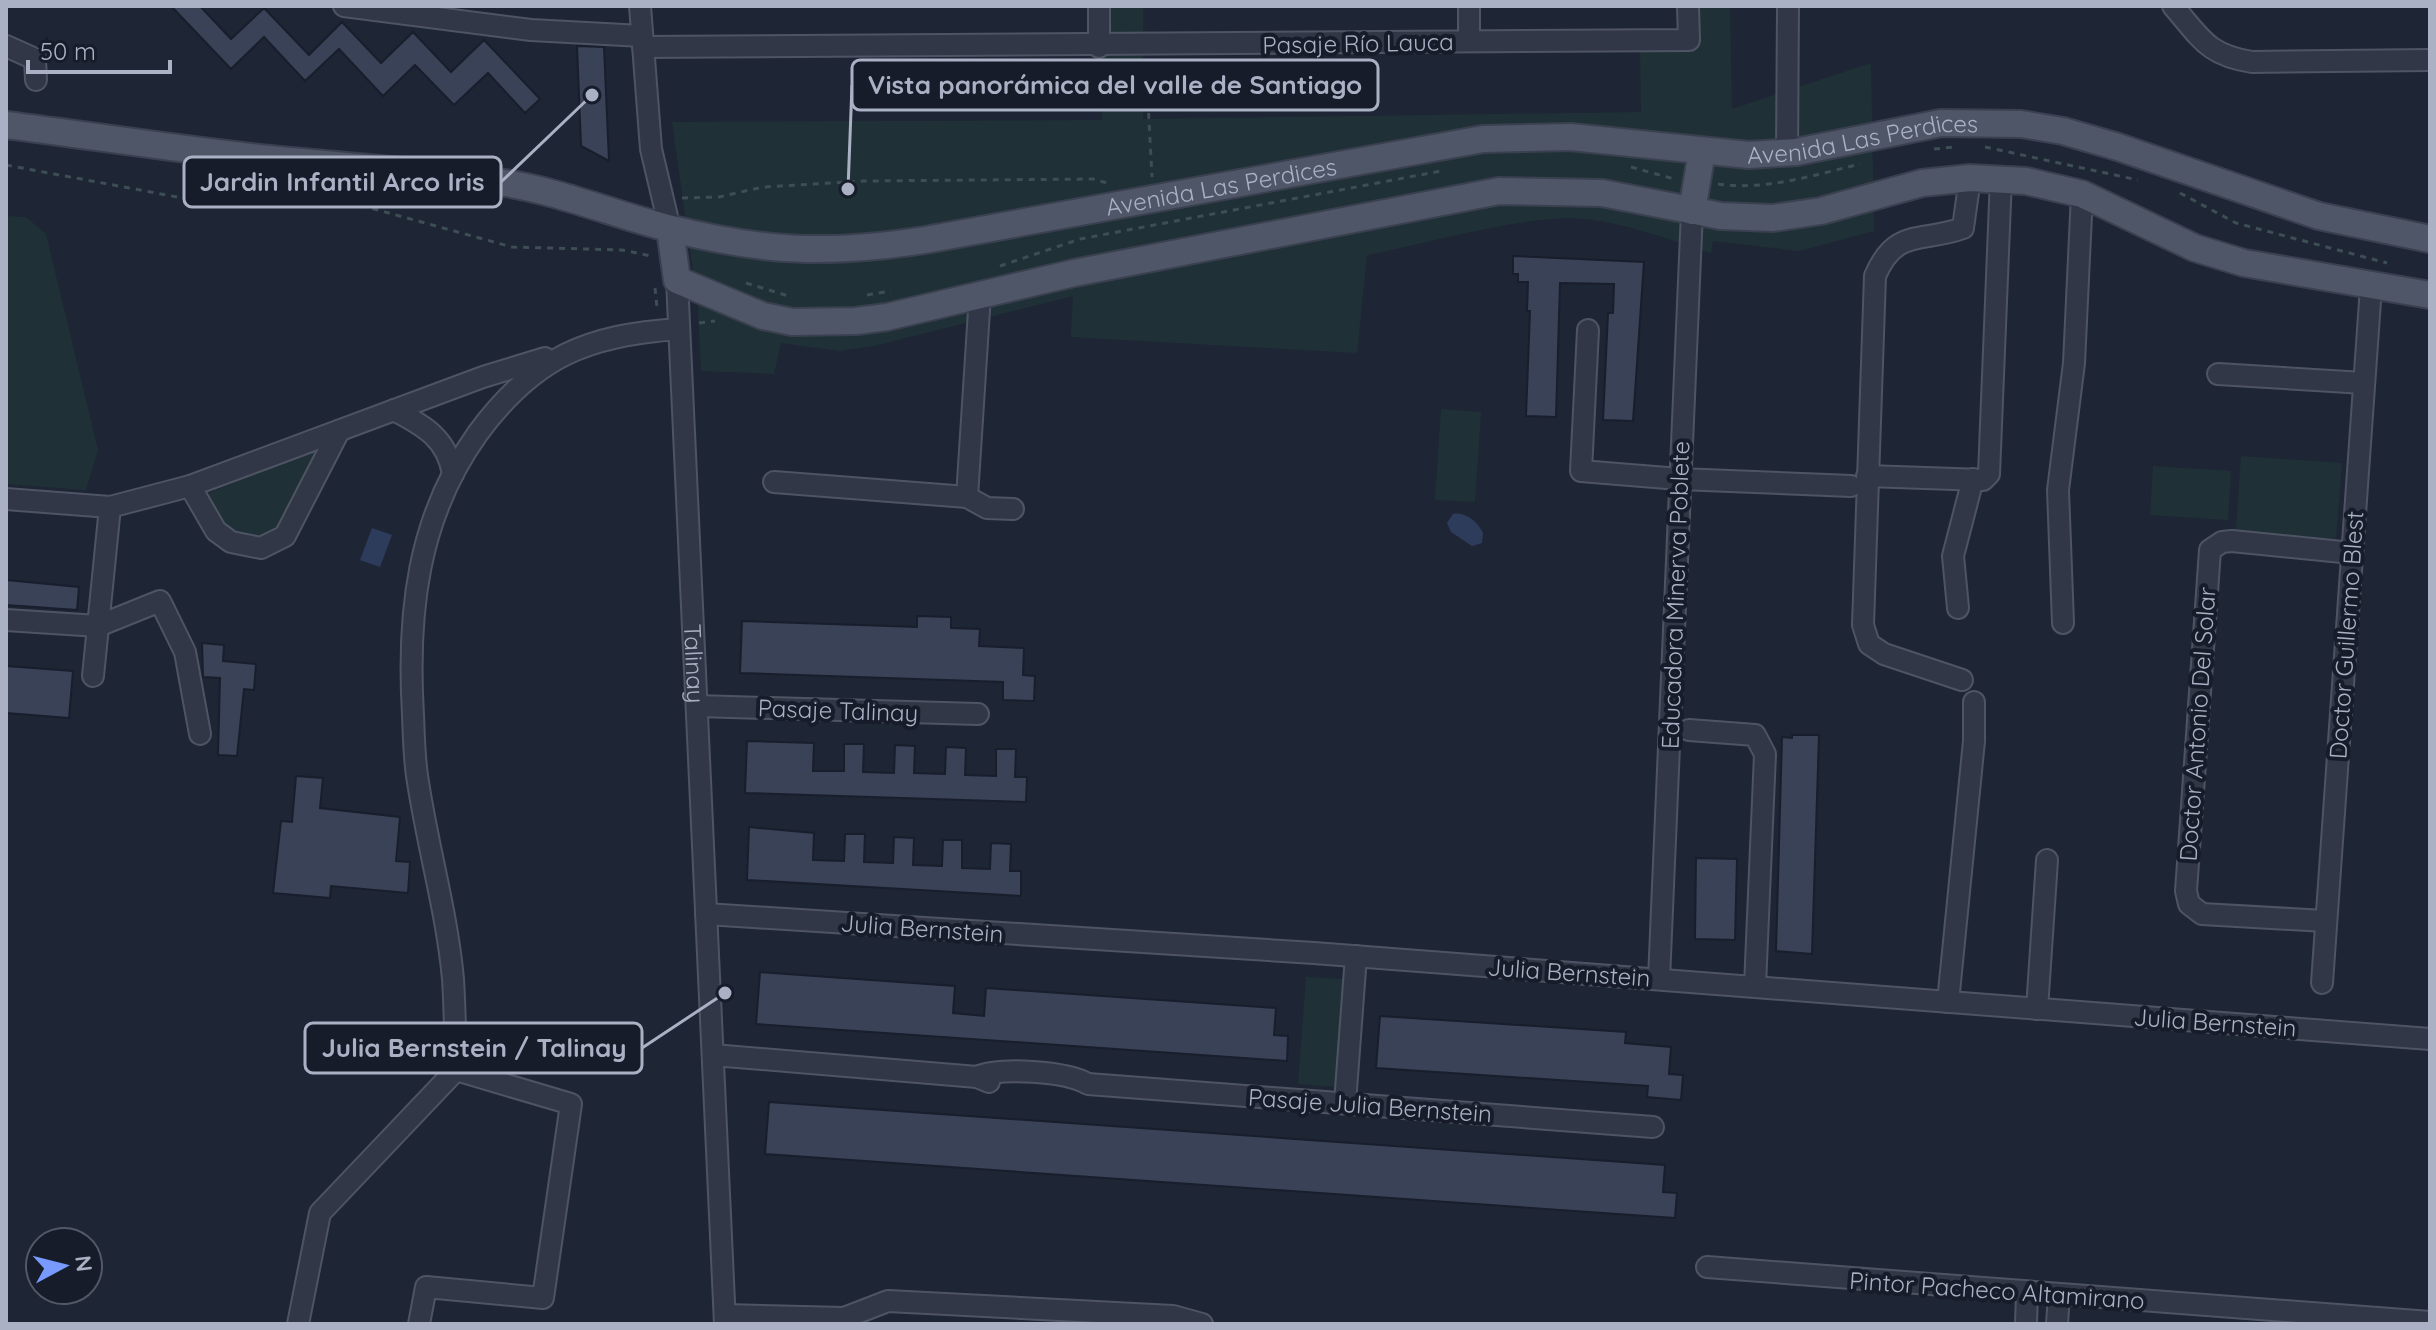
<svg xmlns="http://www.w3.org/2000/svg" width="2436" height="1330" viewBox="0 0 2436 1330" font-family="Quicksand,sans-serif">
<rect width="100%" height="100%" fill="#1e2535"/>
<path fill="#1f3137" d="M1100,6h43v113l498,-7 -1,-63 56,-3 -1,-40h35l2,103 139,-46 3,168 -75,20 -86,-10 -2,12c-41,-13 -82,-29 -125,-34 -55,-6 -161,25 -219,36l-10,98 -286,-16 2,-41 -199,50 -35,5 -58,-8 -7,31 -73,-3 -3,-66 -26,-183 430,-2z
M6,216l20,1 20,17 52,216 -12,40 -80,-6z
M1441,409l40,3 -6,90 -40,-2z
M318,449l3,4 -41,73 -18,12 -24,-1 -26,-25 -7,-13 6,-7z
M2241,456l101,7 -6,76 -100,-8z
M2153,466l78,5 -3,49 -78,-5z
M1306,977l37,2 -8,108 -37,-3z"/>
<path fill="#2e3c5b" d="M1453,514c12,-3 25,8 30,19l-1,10 -10,3 -21,-14 -4,-9z
M372,528l20,7 -12,32 -20,-7z"/>
<path fill="#394257" stroke="#191e2c" stroke-width="2" d="M171,6h29l31,33 33,-31 45,47 33,-33 39,41 32,-31 38,40 33,-32 56,59 -15,14 -37,-40 -34,32 -39,-40 -32,31 -44,-47 -34,32 -41,-44 -33,32z
M577,46l27,1 5,114 -28,-15z
M1513,256l131,6 -11,159 -30,-1 5,-107h5l1,-29 -54,-1 -4,134 -30,-1 4,-105h-3l1,-29h-10v-8h-5z
M6,580l73,7 -2,23 -71,-5z
M917,616l34,1v11l29,1 -1,17 45,2 -1,27 12,1 -1,25 -31,-1v-18l-263,-9 2,-52 175,6z
M202,643l22,2 -1,16 33,3 -2,26 -10,-1 -7,67 -19,-1 2,-77 -17,-1z
M6,666l67,5 -4,47 -63,-5z
M1792,735h27l-7,219 -36,-3 6,-214 10,1z
M747,741l67,2 -1,28h31v-27h20l-1,28 31,1 1,-28 20,1 -1,27 31,1 1,-27 20,1 -1,27 31,1v-27h20l-1,28h12l-1,25 -281,-9z
M296,776l27,2 -3,30 80,9 -4,44 14,1 -2,31 -77,-7 -1,12 -57,-5 8,-72 11,1z
M749,827l65,6 -1,27 31,1 1,-27h20l-1,28 29,1 1,-26 20,1 -1,27 29,1 1,-26h19v28l28,1 1,-26 20,1 -1,27h11v25l-274,-16z
M1696,858l41,1 -2,81 -40,-1z
M760,972l195,14 -2,27 31,3 2,-28 290,20 -2,27 14,1 -1,25 -531,-37z
M1380,1016l246,16 -1,11 46,4 -2,27 14,1 -2,25 -34,-3 1,-11 -272,-18z
M769,1102l896,63 -2,27 14,1 -2,25 -910,-64z"/>
<g fill="none" stroke-linecap="round" stroke-linejoin="round">
<defs>
<g id="minor">
<path d="M344,6l187,24 111,6"/>
<path d="M640,6l11,143 19,80"/>
<path d="M1099,6v41"/>
<path d="M1469,6v35"/>
<path d="M2173,6c28,32 34,49 79,56l178,-2"/>
<path d="M6,46l29,13 1,21"/>
<path d="M643,47l1046,-7 -1,-34"/>
<path d="M1787,153l1,-147"/>
<path id="s1" d="M677,280l48,1044"/>
<path d="M1588,330l-7,141 98,8 172,7"/>
<path d="M2218,374l146,9"/>
<path d="M394,410c31,16 53,29 59,64"/>
<path d="M1867,476l116,4 6,-6 12,-296"/>
<path d="M774,482l193,15 20,11 26,1"/>
<path d="M190,486l26,45 15,11 30,6 24,-12 54,-105"/>
<path d="M967,497l13,-202"/>
<path d="M6,499l104,8 80,-21 293,-109 62,-19"/>
<path d="M1958,608l-5,-52 20,-77"/>
<path d="M6,620l92,6 62,-25 25,51 15,82"/>
<path d="M2063,623l-5,-133 16,-127 8,-169"/>
<path d="M93,676l17,-169"/>
<path d="M1962,680l-78,-26 -15,-10 -6,-19 12,-349c21,-49 47,-33 88,-48l7,-50"/>
<path d="M697,706l281,8"/>
<path d="M1689,730l66,5 10,19 -10,232"/>
<path d="M706,914l608,39 1116,86"/>
<path d="M2325,921l-123,-7 -13,-10 -3,-13 24,-341 12,-8 10,-1 120,12"/>
<path d="M1659,979l33,-768"/>
<path d="M2322,983l49,-696"/>
<path d="M1948,1002l26,-261v-39"/>
<path d="M2037,1009l10,-149"/>
<path d="M713,1055l264,22 12,5"/>
<path d="M977,1077c23,-10 89,-6 111,7l565,43"/>
<path d="M1345,1103l11,-147"/>
<path d="M1707,1267l723,55"/>
<path d="M725,1315l119,3 44,-17 285,15 29,8"/>
<path d="M298,1324l22,-111 136,-143c-1,-30 -1,-61 -3,-91 -6,-66 -25,-131 -35,-197 -4,-22 -4,-45 -5,-67 -6,-101 4,-197 65,-282 56,-76 109,-98 201,-104"/>
<path d="M419,1324l7,-37 117,11 28,-194 -115,-34"/>
<path d="M2026,1324l1,-32"/>
<path d="M2057,1324l2,-29"/>
</g>
<g id="major">
<path id="s2" d="M6,125c88,11 176,25 264,34 78,8 157,12 235,24 56,9 108,31 163,45 96,24 159,27 257,12l558,-101 88,-2 178,18 47,-3 145,-29 80,1 42,7 55,16 201,69 111,23"/>
<path d="M1692,211l10,-60"/>
<path d="M670,229l7,51 86,36 29,6 64,-1 31,-4 187,-44 425,-82 103,2 119,23 52,2 48,-7 101,-28 48,-5 56,3 56,13 113,54 49,15 186,32"/>
</g>
</defs>
<use href="#minor" stroke="#4e5464" stroke-width="24"/>
<use href="#major" stroke="#3a404f" stroke-width="30"/>
<path stroke="#3d4e54" stroke-width="3" stroke-dasharray="6 6" stroke-linecap="butt" d="M1146,65l6,112
M1985,147l153,33
M1934,149l20,-2
M6,165l198,37 116,-8 192,53 110,3 29,6
M1631,167l43,12
M1718,184c46,7 97,-9 142,-20
M2180,193l56,30 151,40
M682,198l37,-1 44,-10 102,-6 228,-2 14,4
M1000,266l80,-27 361,-68
M746,283l46,14
M655,288l2,20
M867,295l24,-4
M699,323l16,-2"/>
<use href="#minor" stroke="#313746" stroke-width="20"/>
<use href="#major" stroke="#4f5667" stroke-width="26"/>
</g>
<g text-anchor="middle" dominant-baseline="central" stroke-width="8" stroke-linejoin="round" paint-order="stroke">
<g font-size="24" fill="#aab1c4" stroke="#171c2a">
<text transform="translate(1358 43) rotate(-1)">Pasaje Río Lauca</text>
<text stroke="none"><textPath href="#s2" startOffset="1880">Avenida Las Perdices</textPath></text>
<text stroke="none"><textPath href="#s2" startOffset="1232">Avenida Las Perdices</textPath></text>
<text transform="translate(1675 595) rotate(-88)">Educadora Minerva Poblete</text>
<text transform="translate(2346 635) rotate(-86)">Doctor Guillermo Blest</text>
<text stroke="none"><textPath href="#s1" startOffset="384">Talinay</textPath></text>
<text transform="translate(838 710) rotate(2)">Pasaje Talinay</text>
<text transform="translate(2197 724) rotate(-86)">Doctor Antonio Del Solar</text>
<text transform="translate(922 928) rotate(4)">Julia Bernstein</text>
<text transform="translate(1569 972) rotate(4)">Julia Bernstein</text>
<text transform="translate(2215 1022) rotate(4)">Julia Bernstein</text>
<text transform="translate(1370 1105) rotate(4)">Pasaje Julia Bernstein</text>
<text transform="translate(1997 1290) rotate(4)">Pintor Pacheco Altamirano</text>
</g>
</g>
<path fill="none" stroke="#aab1c4" stroke-width="3" d="M848 189L852 85M592 95L501 182M725 993L642 1048"/>
<g fill="#aab1c4" stroke="#171c2a" stroke-width="3">
<circle cx="848" cy="189" r="8"/>
<circle cx="592" cy="95" r="8"/>
<circle cx="725" cy="993" r="8"/>
</g>
<g fill="#171c2a" stroke="#aab1c4" stroke-width="3">
<rect x="852" y="60" width="526" height="50" rx="8"/>
<rect x="184" y="157" width="317" height="50" rx="8"/>
<rect x="305" y="1023" width="337" height="50" rx="8"/>
</g>
<g font-size="26" text-anchor="middle" font-weight="bold" fill="#aab1c4">
<text x="1115" y="94">Vista panorámica del valle de Santiago</text>
<text x="342" y="191">Jardin Infantil Arco Iris</text>
<text x="474" y="1057">Julia Bernstein / Talinay</text>
</g>
<rect width="2436" height="1330" fill="none" stroke="#aab1c4" stroke-width="16"/>
<g transform="translate(64 1266) rotate(83)"><circle r="38" fill="#171c2a" stroke="#525868" stroke-width="2"/>
<path d="M0-6L14 30L0 20L-14 30Z" fill="#779afc"/>
<text y="-12" font-size="22" font-weight="bold" text-anchor="middle" fill="#aab1c4">N</text>
</g>
<path d="M28 60v12h142v-12" fill="none" stroke="#aab1c4" stroke-width="4"/>
<text x="40" y="60" font-size="24" fill="#aab1c4" stroke="#171c2a" stroke-width="6" paint-order="stroke">50 m</text>
</svg>
